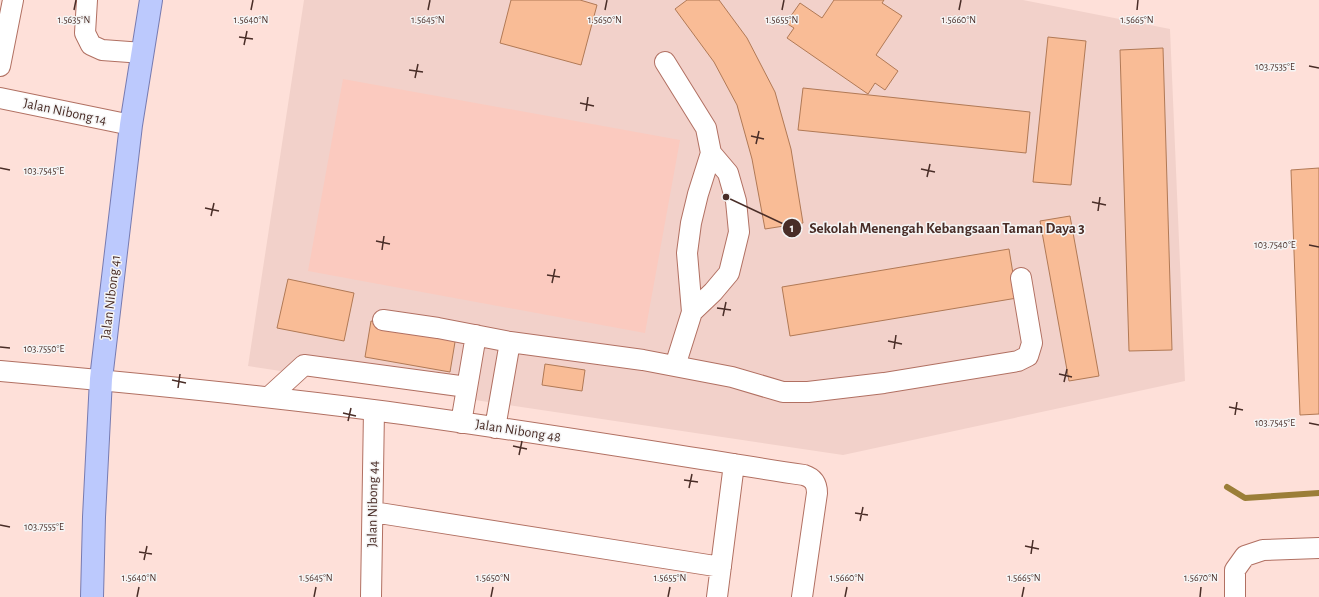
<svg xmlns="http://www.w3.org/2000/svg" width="1319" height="597" viewBox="0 0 1319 597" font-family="'Alegreya Sans',sans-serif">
<rect width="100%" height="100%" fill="#fee0d9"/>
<path fill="#f2d1ca" d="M304,0h719l147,29 15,352 -342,74 -595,-89z"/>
<path fill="#fbcabf" d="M343,79l337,61 -35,193 -337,-62z"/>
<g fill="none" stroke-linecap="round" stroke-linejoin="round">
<path stroke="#9b7e38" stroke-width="6" d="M1227,487l18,11 74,-5"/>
</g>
<path fill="#f9bc96" stroke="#b17955" d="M511,0h69l17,5 -16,60 -81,-22z
M687,0h32l28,38 28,54 16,57 12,74 -38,6 -13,-70 -15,-54 -23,-43 -39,-53z
M834,0h50l-2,3 20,13 -26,39 22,16 -13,19 -10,-7 -7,11 -81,-56 7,-10 -8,-5 14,-20 22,15z
M1048,37l38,4 -15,144 -38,-3z
M1163,48l9,302 -43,1 -9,-301z
M803,88l227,24 -4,41 -228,-23z
M1319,168v246l-19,1 -9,-245z
M1070,216l29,160 -30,5 -29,-160z
M1009,249l8,49 -227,38 -8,-49z
M288,279l66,14 -10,48 -67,-13z
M371,321l85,15 -6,36 -85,-15z
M545,364l40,6 -3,21 -40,-6z"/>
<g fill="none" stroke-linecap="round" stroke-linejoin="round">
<defs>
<path id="minor" d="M87,0l-2,33 6,12 11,5 41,3
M665,62l41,66 5,25 17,20 8,28 3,31 -10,41 -16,19 -21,20 -17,54
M0,66l13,-66
M0,98l131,27
M692,312l-5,-59 4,-30 7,-29 13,-41
M383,320l55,8 72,14 133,18 89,17 51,15h25l76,-9 134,-22 10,-5 4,-13 -11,-65
M0,371c124,11 249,23 373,39 144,19 287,43 431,65 9,3 13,8 13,18l-15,104
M269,397l35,-32 163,22
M461,423l15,-88
M495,428l15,-86
M373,512l348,55
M371,597l3,-187
M717,597l17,-133
M1235,597v-27l10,-14 18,-6 56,-2"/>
<path id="major" d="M92,597l2,-80 7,-138 30,-254 20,-125"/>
</defs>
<use href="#minor" stroke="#b17062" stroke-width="22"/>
<use href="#major" stroke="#777bb1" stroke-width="24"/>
<use href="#minor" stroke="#fff" stroke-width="20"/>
<use href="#major" stroke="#bcc9fd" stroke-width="22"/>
</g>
<path fill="none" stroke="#492d27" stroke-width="1.5" d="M74,10l2,-10M251,10l2,-10M428,10l2,-10M605,10l2,-10M782,10l2,-10M959,10l2,-10M1137,10l1,-10M239,37l14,2M244,45l3,-14M1309,66l10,2M409,70l14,2M415,78l3,-14M580,103l14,3M586,111l2,-14M751,136l13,3M756,144l3,-13M0,168l10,2M921,169l14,3M927,177l3,-13M1092,202l14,3M205,208l14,3M1098,211l2,-14M211,216l3,-13M376,241l14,3M1309,245l10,2M382,250l2,-14M547,275l13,2M552,283l3,-14M717,308l14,2M723,316l3,-14M888,341l14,3M0,347l10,1M894,349l2,-14M1059,374l13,3M172,380l14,3M1064,382l3,-13M178,388l2,-14M1229,407l14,3M343,413l13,3M1235,415l2,-13M348,421l3,-13M1309,423l10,2M513,446l14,3M519,455l3,-14M684,480l14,2M689,488l3,-14M855,513l13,2M860,521l3,-14M0,525l10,2M1025,546l14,3M139,552l13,2M1031,554l2,-14M144,560l3,-14M137,597l2,-10M314,597l2,-10M491,597l2,-10M668,597l2,-10M845,597l2,-10M1022,597l2,-10M1200,597l1,-10"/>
<g text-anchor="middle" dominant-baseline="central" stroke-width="3" stroke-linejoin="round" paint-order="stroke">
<g font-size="14" fill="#492d27" stroke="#f5f5f5">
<text transform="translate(65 112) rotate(12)">Jalan Nibong 14</text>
<text transform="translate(111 297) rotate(-83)">Jalan Nibong 41</text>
<text transform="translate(518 431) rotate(9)">Jalan Nibong 48</text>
<text transform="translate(373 504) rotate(-89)">Jalan Nibong 44</text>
</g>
</g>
<g font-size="10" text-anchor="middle" fill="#492d27" stroke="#f5f5f5" stroke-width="3" stroke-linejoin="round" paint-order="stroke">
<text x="74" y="23">1.5635°N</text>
<text x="251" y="23">1.5640°N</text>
<text x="428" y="23">1.5645°N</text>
<text x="605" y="23">1.5650°N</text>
<text x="782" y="23">1.5655°N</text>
<text x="959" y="23">1.5660°N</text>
<text x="1137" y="23">1.5665°N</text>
<text x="1275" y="70">103.7535°E</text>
<text x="44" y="174">103.7545°E</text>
<text x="1275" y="248">103.7540°E</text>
<text x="44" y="352">103.7550°E</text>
<text x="1275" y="426">103.7545°E</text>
<text x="44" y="530">103.7555°E</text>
<text x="139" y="581">1.5640°N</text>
<text x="316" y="581">1.5645°N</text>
<text x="493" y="581">1.5650°N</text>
<text x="670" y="581">1.5655°N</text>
<text x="847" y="581">1.5660°N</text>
<text x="1024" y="581">1.5665°N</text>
<text x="1201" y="581">1.5670°N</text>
</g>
<path fill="none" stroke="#492d27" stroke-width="1.5" d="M726 197L792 228"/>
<g fill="#492d27" stroke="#f5f5f5" stroke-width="1.5">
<circle cx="726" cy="197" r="4"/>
<circle cx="792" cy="228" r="10"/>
</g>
<g font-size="12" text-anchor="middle" font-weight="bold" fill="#fff">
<text x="792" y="232">1</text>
</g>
<g font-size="15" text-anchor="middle" font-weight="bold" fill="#492d27" stroke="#f5f5f5" stroke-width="3" stroke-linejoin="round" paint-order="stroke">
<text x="947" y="233">Sekolah Menengah Kebangsaan Taman Daya 3</text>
</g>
</svg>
